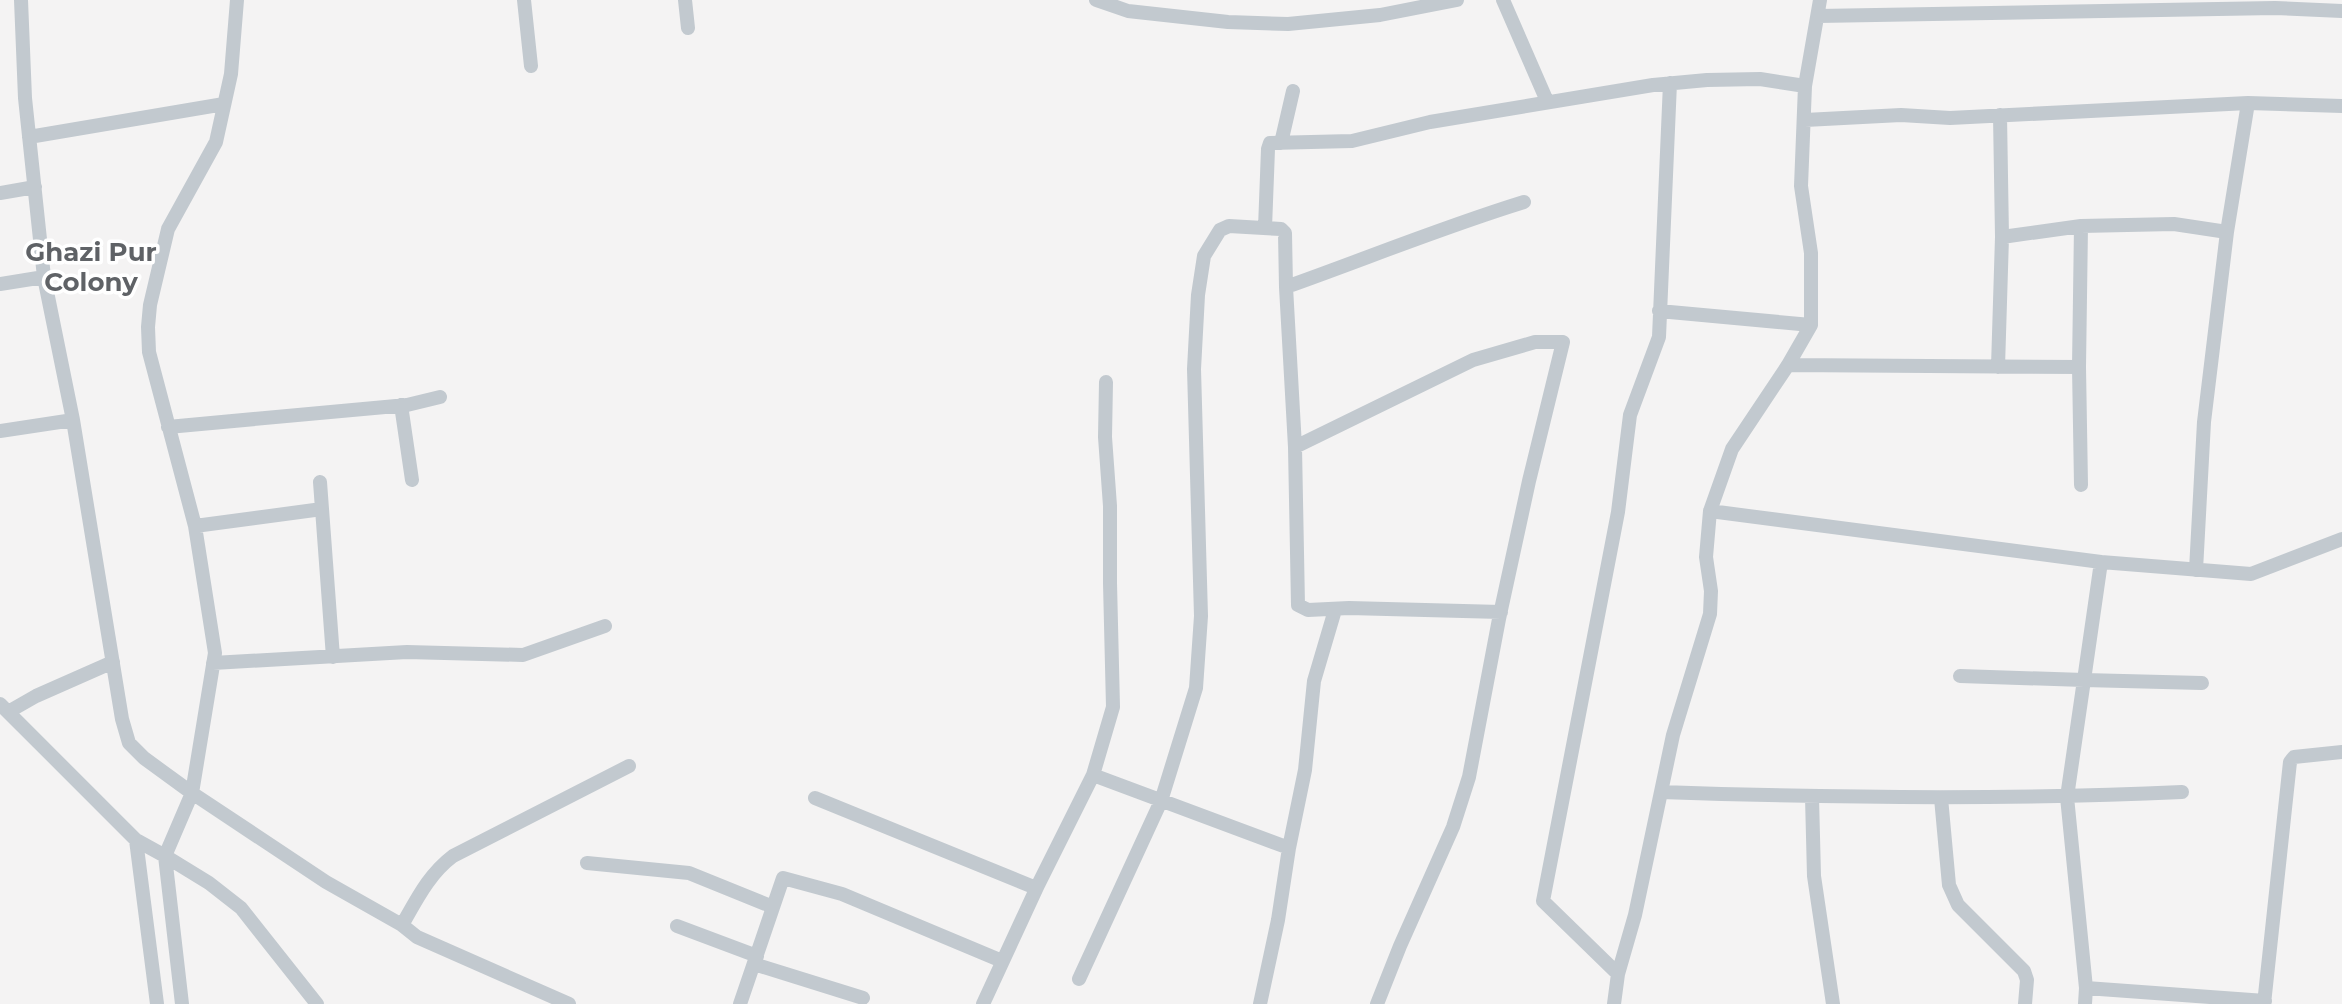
<svg xmlns="http://www.w3.org/2000/svg" width="2342" height="1004" viewBox="0 0 2342 1004" font-family="Montserrat,sans-serif">
<rect width="100%" height="100%" fill="#f4f3f3"/>
<g fill="none" stroke-linecap="round" stroke-linejoin="round">
<path stroke="#c2c9cf" stroke-width="14" d="M21,0l4,98 19,179 29,143 49,299 7,24 15,15 48,35 134,89 76,43 15,12 152,67
M237,0l-6,74 -15,68 -48,87 -18,76 -2,22 1,25 46,174 20,127 -23,140 -27,63 44,27 32,25 76,96
M524,0l7,66
M685,0l3,28
M1096,0l32,11 100,11 60,2 92,-9 77,-15
M1503,0l44,101
M1818,16l457,-8 67,3
M1805,120l96,-5 49,3 298,-15
M29,137l195,-33
M1281,143l12,-52
M0,193l35,-6
M1265,228l3,-79 2,-6 82,-2 78,-19 223,-37 54,-5 53,-1 45,7
M2227,232l21,-129 94,3
M2002,237l79,-11 93,-2 53,8 -23,190 -8,148
M0,284l44,-7
M1659,311l152,14
M1788,365l291,2 2,118
M1998,367l4,-130 -2,-122
M2079,367l2,-141
M401,405l11,75
M168,427l239,-22 33,-8
M0,431l73,-11
M1295,447l3,158 10,5 41,-2 152,4
M320,482l13,175
M1710,511l391,51
M195,526l127,-17
M213,663l194,-11 116,3 82,-29
M1960,676l124,4 17,-118 150,12 91,-35
M0,704l136,136 29,16 17,148
M8,712l28,-16 77,-34
M1093,775l196,73
M1661,792c174,6 347,8 521,0
M1812,797l2,79 19,128
M815,798l221,90
M1941,798l8,87 9,20 66,66 3,9 -2,24
M136,840l21,164
M587,863l102,10 84,34
M402,925c15,-26 27,-51 51,-69l176,-90
M677,926l80,30
M754,964l109,34
M1618,974l-75,-73 75,-389 12,-97 29,-78 11,-254
M1079,979l82,-178 35,-113 5,-72 -7,-247 4,-74 6,-39 16,-26 9,-4 52,3 4,4 1,54
M2086,988l179,13
M740,1004l43,-126 59,16 160,67
M983,1004l55,-119 55,-110 20,-68 -3,-124v-77l-5,-69 1,-55
M1260,1004l18,-84 11,-72 16,-78 9,-89 21,-71
M1377,1004l23,-58 53,-119 16,-50 30,-158 30,-138 34,-139h-28l-62,18 -178,87 -9,-160c79,-28 157,-60 238,-85
M1614,1004l4,-30 17,-59 38,-180 37,-121 1,-23 -5,-34 4,-46 22,-62 56,-84 23,-40v-72l-10,-67 4,-100 15,-86
M2085,1004l1,-16 -19,-191 17,-117 118,3
M2264,1004l26,-242 4,-5 48,-5"/>
</g>
<g text-anchor="middle" dominant-baseline="central" stroke-width="7" stroke-linejoin="round" paint-order="stroke">
<g font-size="26" font-weight="bold" fill="#5f6266" stroke="#fff">
<text x="91" y="252">Ghazi Pur<tspan x="91" dy="30">Colony</tspan></text>
</g>
</g>
</svg>
